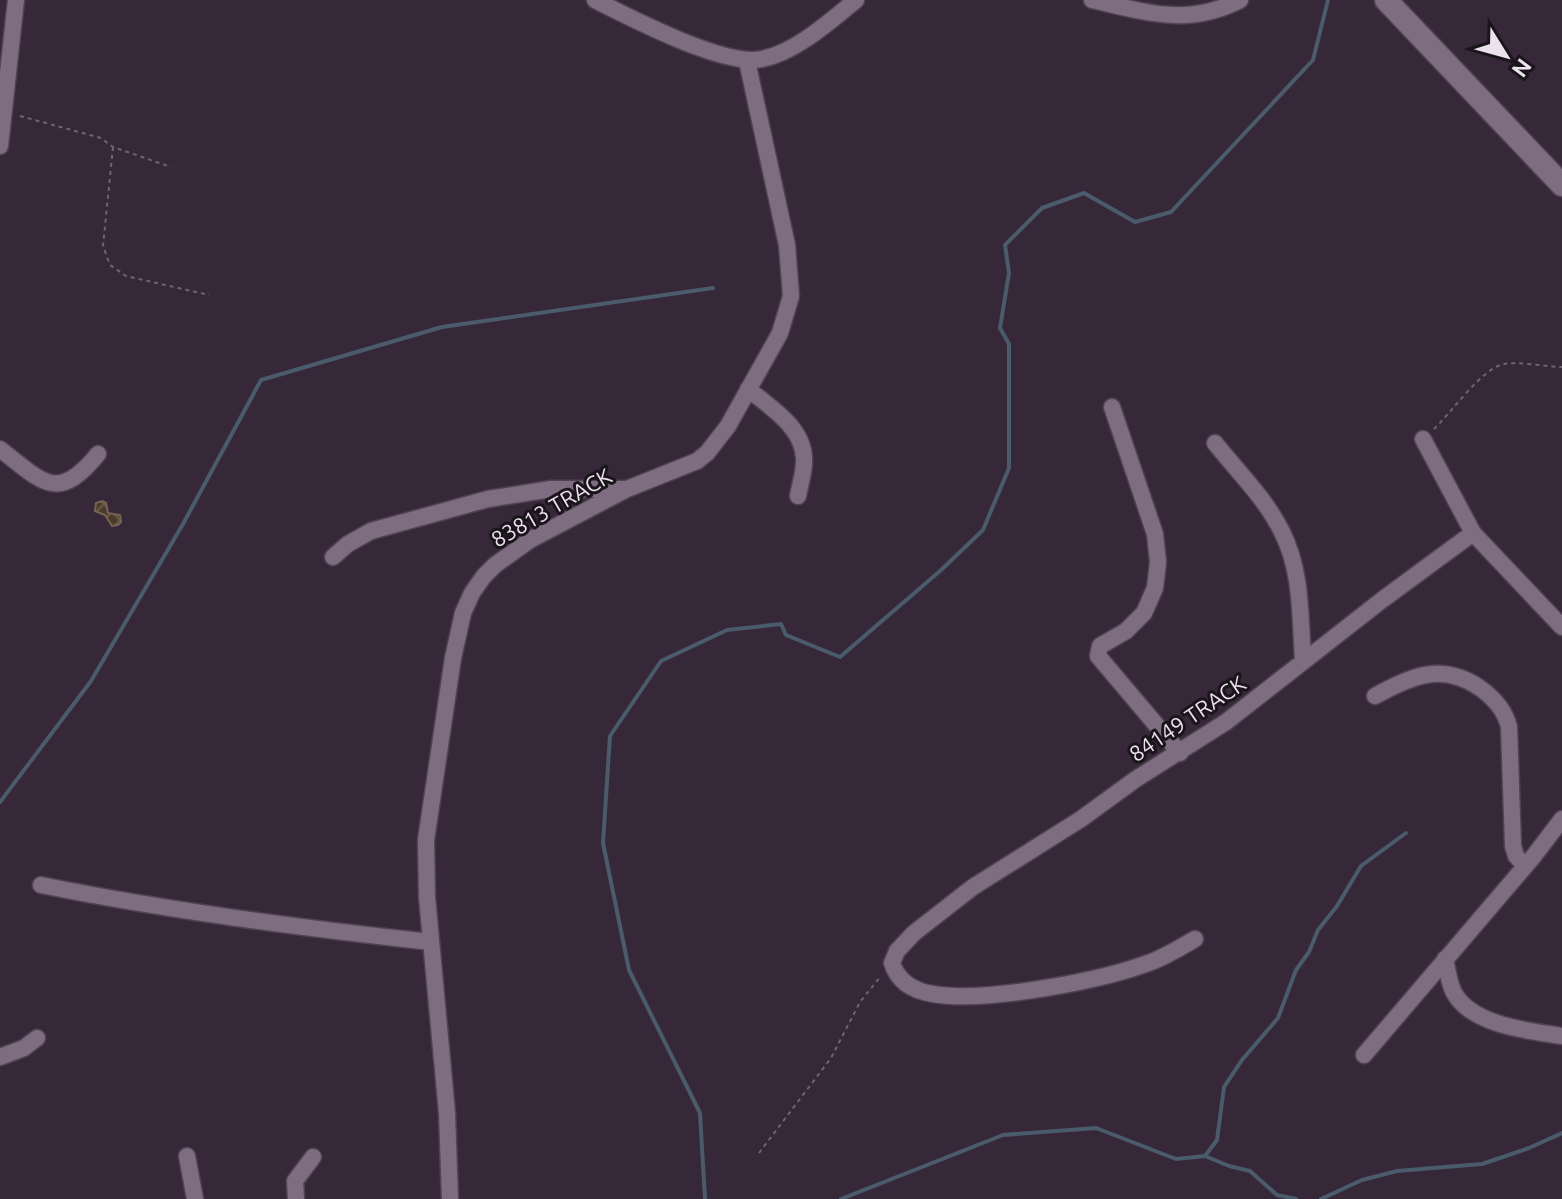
<svg xmlns="http://www.w3.org/2000/svg" width="1562" height="1199" viewBox="0 0 1562 1199" font-family="Ubuntu,sans-serif">
<defs>
<pattern id="building-cross-hatch" width="8" height="8" patternUnits="userSpaceOnUse" patternTransform="scale(2)"><rect width="8" height="8" fill="#4b3b29"/><path d="M0 0l8 8M0 8l8-8" fill="none" stroke="#655748"/></pattern>
</defs>
<rect width="100%" height="100%" fill="#362839"/>
<g fill="none" stroke-linecap="round" stroke-linejoin="round">
<path stroke="#4a5b6c" stroke-width="4" d="M0,802l91,-121 92,-157 78,-144 181,-53 271,-39
M1205,1156l12,-16 7,-53 18,-27 36,-42 18,-48 13,-18 9,-22 19,-24 24,-40 45,-33
M705,1199l-5,-86 -71,-143 -26,-127 7,-107 51,-75 66,-31 54,-6 5,11 54,22 100,-86 43,-41 26,-62v-124l-9,-16 9,-55 -4,-28 37,-37 42,-15 51,29 36,-10 142,-152 15,-60
M841,1199l162,-64 93,-7 80,31 29,-3 24,10 21,5 27,24 19,4
M1321,1199l41,-19 35,-9 85,-7 47,-16 33,-15"/>
</g>
<path fill="url(#building-cross-hatch)" stroke="#756451" stroke-width="2" d="M102,501l4,2 2,10 12,2 1,7 -3,3 -6,1 -7,-11 -10,-4 1,-8z"/>
<g fill="none" stroke-linecap="round" stroke-linejoin="round">
<defs>
<path id="street" d="M595,0c36,18 129,67 167,59 34,-7 67,-37 94,-59
M1092,0c54,12 95,27 148,0
M0,146l16,-146
M748,389c22,18 55,38 56,69 1,12 -4,26 -6,38
M1112,407l43,127 3,28 -3,26 -11,25 -18,18 -26,15 -2,10 82,97
M1215,443c23,29 51,56 67,89 20,39 18,85 21,128
M0,449c43,33 57,55 98,5
M1473,533l89,94
M333,557l15,-13 23,-13 117,-32 63,-10h75
M1375,696c36,-20 67,-34 105,-8 14,10 25,22 29,39l4,119 3,10 9,10
M41,885c128,26 259,43 390,57
M1195,939c-14,8 -28,17 -44,23 -50,19 -166,41 -218,32 -19,-3 -35,-12 -41,-31l5,-12 17,-18 59,-46 108,-68 55,-40 90,-57 156,-122 91,-67 -50,-94
M1445,959c3,12 4,27 11,37 20,30 74,35 106,40
M1364,1055l169,-198 29,-38
M0,1057l24,-9 13,-10
M187,1156l8,43
M296,1199l-1,-18 18,-24
M450,1199l-3,-86 -20,-216 -1,-57 27,-182 10,-45 9,-20 12,-17 11,-11 35,-25 97,-51 70,-28 10,-8 21,-27 52,-93 11,-37 -4,-51 -40,-184"/>
<path id="secondary" d="M1386,0l176,185"/>
</defs>
<use href="#street" stroke="#4f4351" stroke-width="19"/>
<use href="#secondary" stroke="#4f4351" stroke-width="25"/>
<path stroke="#706373" stroke-width="2" stroke-dasharray="4 4" stroke-linecap="butt" d="M20,116l81,22 12,9 58,20
M113,147l-10,99 7,19 16,11 83,19
M1434,429c17,-16 48,-61 70,-65 12,-3 44,3 58,3
M759,1153l72,-95 29,-56 21,-26"/>
<use href="#street" stroke="#7e6d81" stroke-width="16"/>
<use href="#secondary" stroke="#7e6d81" stroke-width="22"/>
</g>
<g text-anchor="middle" dominant-baseline="central" stroke-width="6" stroke-linejoin="round" paint-order="stroke">
<g font-size="22" fill="#ece2ee" stroke="#1a141b">
<text transform="translate(551 507) rotate(-30)">83813 TRACK</text>
<text transform="translate(1187 718) rotate(-34)">84149 TRACK</text>
</g>
</g>
<g transform="translate(1506 56) rotate(127)" stroke="#1a141b" stroke-width="6" paint-order="stroke">
<path d="M0-6L14 30L0 20L-14 30Z" fill="#ece2ee"/>
<text y="-12" font-size="22" font-weight="bold" text-anchor="middle" fill="#ece2ee">N</text>
</g>
</svg>
